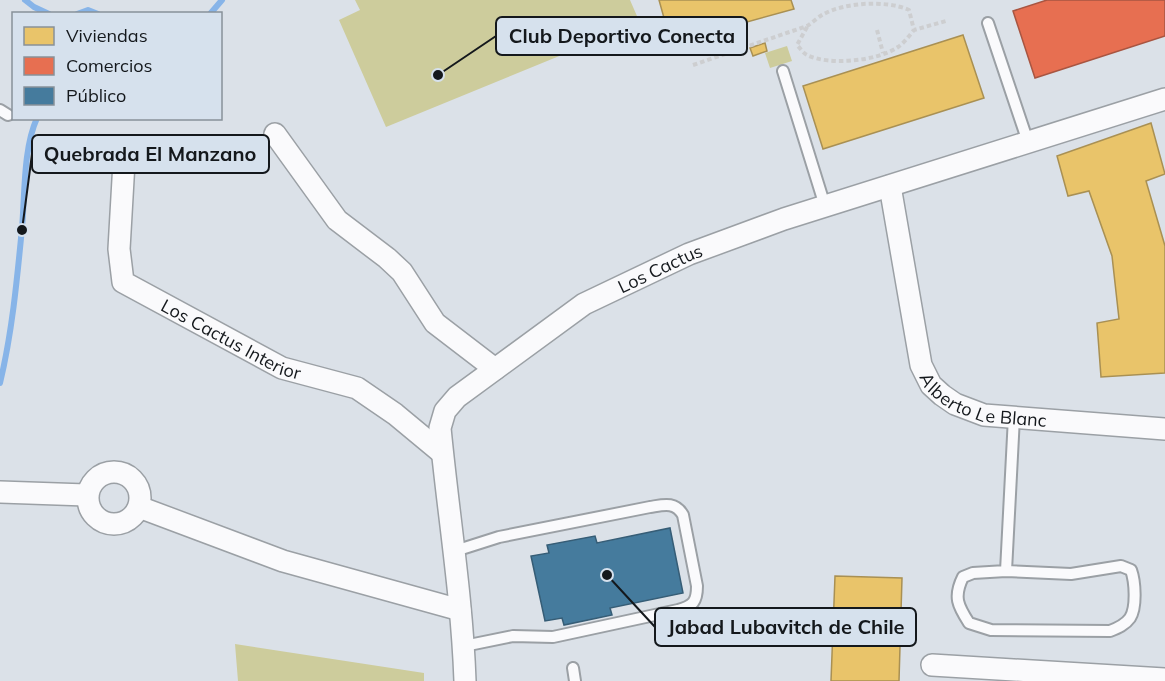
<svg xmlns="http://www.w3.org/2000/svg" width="1165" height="681" viewBox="0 0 1165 681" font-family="Mulish,sans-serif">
<rect width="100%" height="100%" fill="#dbe1e8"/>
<path fill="#cdcc9c" d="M355,0h275l10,23 -254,104 -47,-107 21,-10z
M787,46l5,15 -22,7 -5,-15z
M235,644l189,29v8h-186z"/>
<path fill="#e9c46a" stroke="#a99053" stroke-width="1.5" d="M659,0h132l3,9 -123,34z
M963,35l21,63 -161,51 -20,-63z
M765,43l2,8 -14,5 -3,-8z
M1151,123l14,51 -19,7 19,65v127l-64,4 -4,-54 22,-4 -7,-63 -23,-65 -21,5 -11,-40z
M835,576l67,2 -3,103h-68z"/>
<path fill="#e76f51" stroke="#a85541" stroke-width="1.5" d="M1047,0h118v36l-130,42 -22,-67z"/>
<path fill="#457b9d" stroke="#365d76" stroke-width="1.5" d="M670,528l13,65 -73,15 2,7 -48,10 -2,-7 -17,3 -14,-65 18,-3 -2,-8 48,-9 2,7z"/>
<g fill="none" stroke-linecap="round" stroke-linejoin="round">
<path stroke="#87b4e8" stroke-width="6" d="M25,0l9,7 15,7
M77,14l11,-4 10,4
M210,14l12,-14
M0,383c12,-50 17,-103 22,-155 3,-34 1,-79 15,-110"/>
<defs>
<path id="lane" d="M988,23l40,119
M783,71l42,135
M0,110l8,5
M455,551l44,-14 151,-30c13,-2 25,-6 33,8l14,71c0,16 -4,20 -19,24l-125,27 -40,-1 -49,10
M1006,571l65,3 50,-8 10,4c4,11 6,37 -1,48 -5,7 -12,10 -20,13l-119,-1 -22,-7c-11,-17 -16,-26 -6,-46l10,-4 33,-2 8,-154
M573,668l2,13"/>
<g id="street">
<path d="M275,134l62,86 50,38 15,14 33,51 60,46"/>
<path id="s1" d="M124,162l-5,87 4,33 159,86 75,20 38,26 47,39"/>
<path id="s2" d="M890,186l31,179 10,20 11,10 13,9 29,11 181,14"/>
<circle cx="114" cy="498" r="26"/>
<path d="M0,492l86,3"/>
<path d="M139,507l144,54 177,49"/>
<path d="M932,665l233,14"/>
<path id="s3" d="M465,681c-3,-85 -17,-169 -25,-253l5,-17 12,-14 127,-93 105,-50 95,-35 381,-120"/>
</g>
</defs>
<use href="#lane" stroke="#9ba0a5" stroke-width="14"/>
<use href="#street" stroke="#9ba0a5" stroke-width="24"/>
<path stroke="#cdced0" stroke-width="4" stroke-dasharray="4.5 3" stroke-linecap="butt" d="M807,27l-10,18c3,3 6,8 10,10 22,11 71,6 91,-8 6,-4 11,-11 16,-17
M877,30l6,23
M693,65l114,-39c5,-3 10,-8 15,-11 22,-13 65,-15 87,-5l5,20 32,-9"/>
<use href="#lane" stroke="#fafafc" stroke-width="10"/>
<use href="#street" stroke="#fafafc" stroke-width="21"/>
</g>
<g text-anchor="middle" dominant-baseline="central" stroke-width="6" stroke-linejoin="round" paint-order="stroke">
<g font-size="18" fill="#14181c" stroke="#d6e1ed">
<text stroke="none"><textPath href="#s3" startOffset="532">Los Cactus</textPath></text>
<text stroke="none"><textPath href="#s1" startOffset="243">Los Cactus Interior</textPath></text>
<text stroke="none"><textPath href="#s2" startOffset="260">Alberto Le Blanc</textPath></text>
</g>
</g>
<path fill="none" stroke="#14181c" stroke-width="2" d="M438 75L496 36M22 230L32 154M607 575L655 627"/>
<g fill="#14181c" stroke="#d6e1ed" stroke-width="2">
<circle cx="438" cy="75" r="6"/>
<circle cx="22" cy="230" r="6"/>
<circle cx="607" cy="575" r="6"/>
</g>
<g fill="#d6e1ed" stroke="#14181c" stroke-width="2">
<rect x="496" y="17" width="251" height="38" rx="6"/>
<rect x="32" y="135" width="237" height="38" rx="6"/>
<rect x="655" y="608" width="261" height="38" rx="6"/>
</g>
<g font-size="20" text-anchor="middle" font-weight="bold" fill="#14181c">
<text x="622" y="43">Club Deportivo Conecta</text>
<text x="150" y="161">Quebrada El Manzano</text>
<text x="786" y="634">Jabad Lubavitch de Chile</text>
</g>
<rect x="12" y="12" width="210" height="108" fill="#d6e1ed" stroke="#889199" stroke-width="1.5"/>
<rect x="24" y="27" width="30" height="18" fill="#e9c46a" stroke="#889199" stroke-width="1.5"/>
<text x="66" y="42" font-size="18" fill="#14181c">Viviendas</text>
<rect x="24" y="57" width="30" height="18" fill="#e76f51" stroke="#889199" stroke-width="1.5"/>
<text x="66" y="72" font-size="18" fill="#14181c">Comercios</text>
<rect x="24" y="87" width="30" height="18" fill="#457b9d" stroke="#889199" stroke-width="1.5"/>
<text x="66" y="102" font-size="18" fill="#14181c">Público</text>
</svg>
